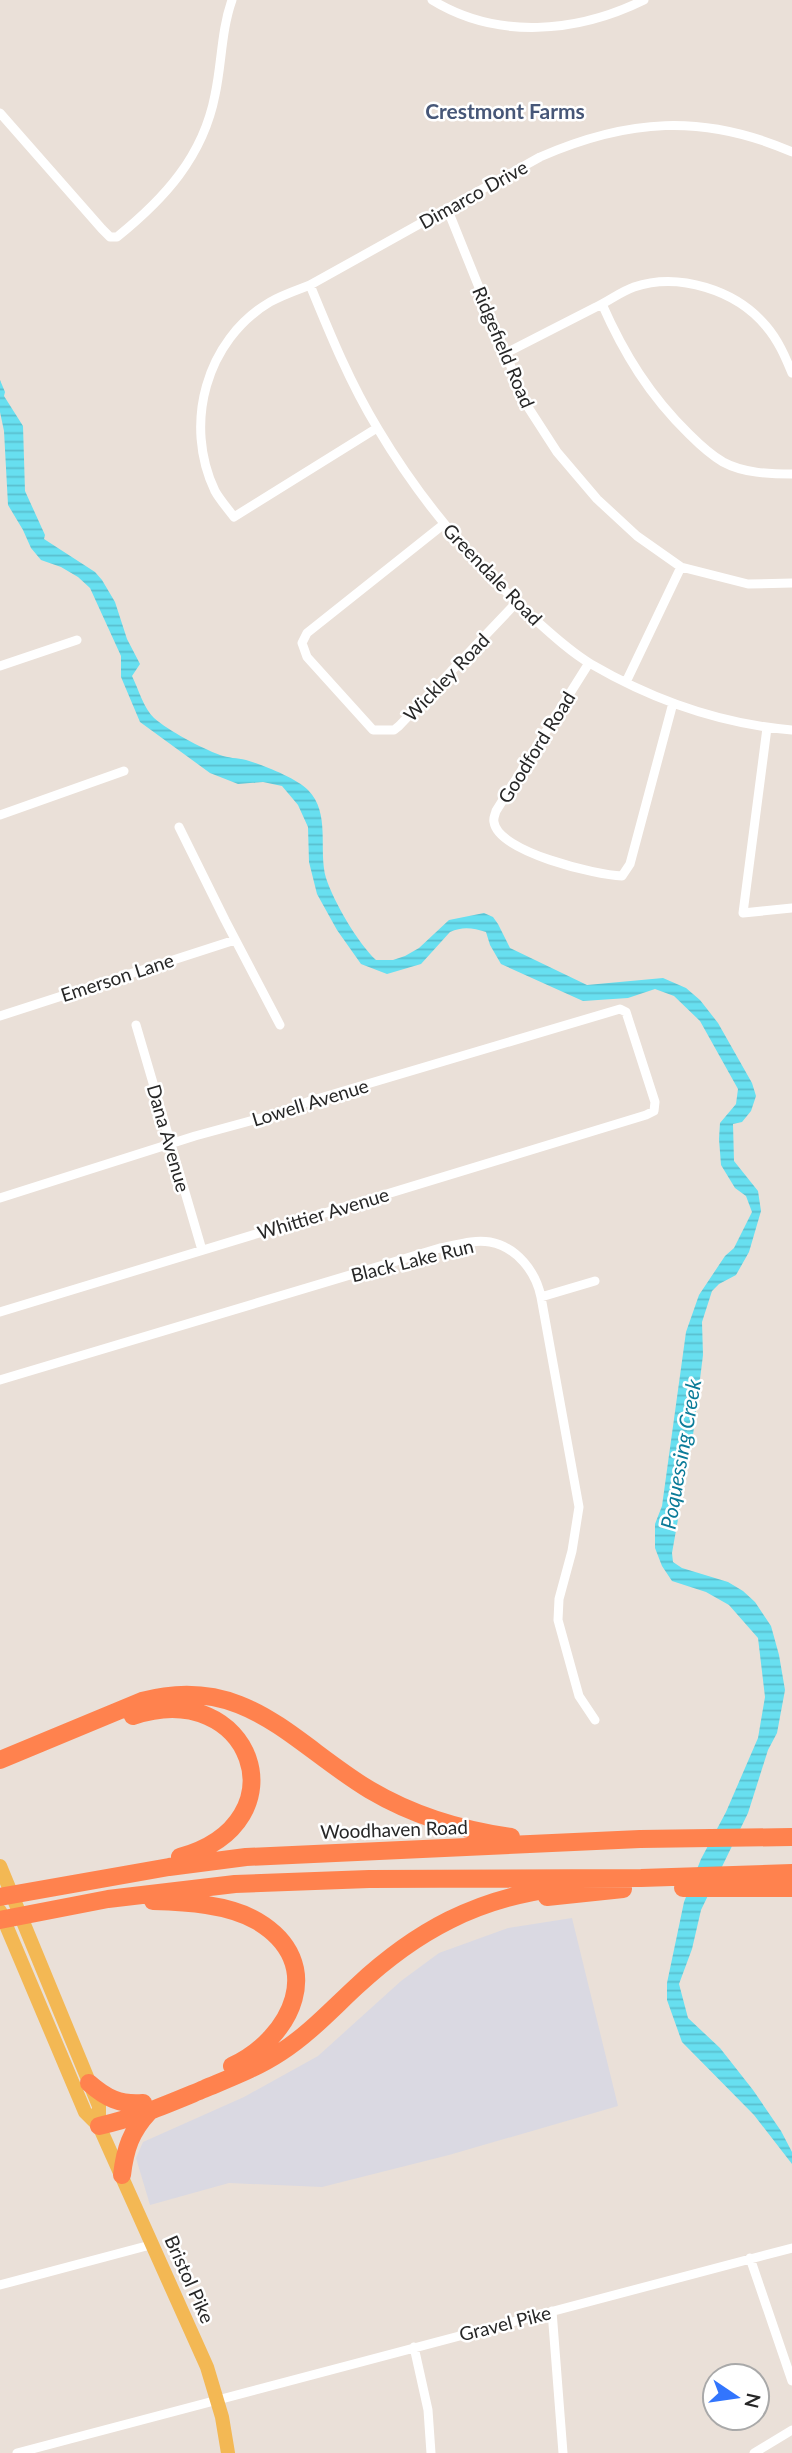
<svg xmlns="http://www.w3.org/2000/svg" width="792" height="2453" viewBox="0 0 792 2453" font-family="Lato,sans-serif">
<defs>
<pattern id="water-rules" width="6" height="5" patternUnits="userSpaceOnUse" patternTransform="scale(1.75)"><rect width="6" height="5" fill="#67dff0"/><path d="M0 2.5h6" fill="none" stroke="#59bfce"/></pattern>
</defs>
<rect width="100%" height="100%" fill="#eae0d8"/>
<path fill="#dad9e2" d="M572,1918l46,188 -169,49 -127,32 -93,-4 -79,22 -14,-47 7,-16 101,-45 74,-41 83,-75 38,-28 69,-25z"/>
<path fill="url(#water-rules)" d="M0,380l5,12 -1,4 19,30 2,65 20,44 -1,4 51,33 7,8 13,22 12,37 13,25 -8,12c6,12 12,33 22,42 15,13 47,30 66,37 8,3 17,3 26,5 17,5 50,18 62,30 23,23 10,60 18,88 8,24 31,64 50,82h17l12,-4 14,-8 30,-28 35,-7 9,4 5,7 12,24 77,37 76,-7 23,10 14,12 18,23 34,60 4,13 -5,15 -9,11 -9,2 1,37 24,30 3,20 -12,41 -13,23 -17,9 -7,7 -10,31 1,33 -10,80 -21,118 1,9 9,6 46,14 15,9 12,11 16,24 8,29 6,35 -8,43 -9,17 -20,63 -47,97 -9,39 -13,35 9,34 32,30 33,42 28,41 11,21v12l-38,-49 -72,-73 -15,-42v-17l17,-81 17,-43 25,-47 32,-74 7,-41 -7,-59 -29,-33 -23,-13 -34,-11 -10,-15 -7,-18v-24l7,-18 24,-174 13,-37 26,-39 9,-8 18,-36 -6,-16 -11,-8 -14,-23 -2,-26 1,-16 16,-19 2,-15 -38,-68 -26,-25 -19,-7 -27,9 -45,3 -82,-37 -11,-19 -4,-13c-13,-4 -23,-6 -36,0l-29,32 -34,10 -26,-10 -24,-34 -20,-36 -8,-32 -1,-35 -10,-22 -16,-19 -19,-4 -25,2 -28,-11 -70,-51 -19,-45v-21l-31,-68 -12,-11 -17,-10 -20,-7 -10,-12 -8,-18 -15,-25 -4,-74 -4,-19z"/>
<g fill="none" stroke-linecap="round" stroke-linejoin="round">
<path stroke="#fff" stroke-width="9" d="M432,0c65,40 145,33 212,0
M0,113l102,116 8,8h7c47,-38 86,-80 98,-142 7,-32 6,-64 17,-95
M447,208l79,196 31,48 40,47 40,37 44,31 67,17 44,-1
M310,285c20,49 40,98 68,144 41,69 93,131 151,185 19,17 40,37 62,50 62,36 130,60 201,66
M602,304c22,50 48,92 87,130 10,10 22,21 34,28 20,11 46,12 69,12
M504,354c31,-16 61,-31 92,-47 13,-6 24,-15 38,-20 45,-15 102,3 132,39 12,14 19,30 26,47
M377,428l-143,89c-6,-8 -14,-17 -19,-26 -32,-67 -9,-151 55,-189 12,-7 27,-12 40,-17l230,-128c87,-38 163,-44 252,-5
M444,524l-137,109 -5,10 5,14 66,73h21l5,-4 118,-124
M589,663l-93,148c-1,4 -3,7 -2,11 4,30 102,53 128,54l8,-12 43,-161
M0,666l77,-26
M626,682l55,-115
M767,728l-24,185 49,-5
M0,815l124,-44
M179,827l46,93 55,105
M0,1016l235,-76
M136,1025l66,225
M0,1198l195,-62 81,-22 34,-13 310,-92 6,3 29,90 -1,9 -8,4 -646,197
M541,1297l54,-16
M0,1380l440,-132c16,-3 34,-9 50,-6 27,5 46,30 51,55l38,210 -7,44 -13,48 -1,21 21,76 16,24
M750,2258l42,123
M0,2285l154,-41
M552,2311l11,142
M414,2347l14,63 3,43
M17,2453l775,-205
M754,2453l38,-23"/>
<path stroke="#f3b854" stroke-width="14" d="M0,1866l99,240v20
M0,1911l85,201 14,14 108,241 15,50 6,36"/>
<path stroke="#ff824e" stroke-width="18" d="M133,1716c118,-40 172,106 47,141
M0,1760l142,-59c103,-28 150,42 228,89 44,26 91,40 141,47
M683,1888h109
M0,1897l169,-30 77,-10 394,-18 152,-2
M547,1897l76,-8
M153,1901c33,1 75,3 104,20 71,42 35,117 -25,145
M0,1920l108,-21 127,-15 134,-5 272,-1 151,-5
M89,2083c17,15 31,22 54,20
M99,2126c37,-8 71,-23 105,-37 26,-11 53,-21 77,-37 28,-18 51,-43 76,-66 59,-55 120,-88 201,-98
M122,2175c3,-26 9,-44 27,-63"/>
</g>
<g text-anchor="middle" dominant-baseline="central" stroke-width="5" stroke-linejoin="round" paint-order="stroke">
<g font-size="19" fill="#272727" stroke="#fff">
<text transform="translate(473 194) rotate(-29)">Dimarco Drive</text>
<text transform="translate(504 347) rotate(67)">Ridgefield Road</text>
<text transform="translate(493 574) rotate(46)">Greendale Road</text>
<text transform="translate(446 677) rotate(-46)">Wickley Road</text>
<text transform="translate(536 747) rotate(-58)">Goodford Road</text>
<text transform="translate(117 977) rotate(-18)">Emerson Lane</text>
<text transform="translate(310 1102) rotate(-17)">Lowell Avenue</text>
<text transform="translate(169 1138) rotate(74)">Dana Avenue</text>
<text transform="translate(323 1213) rotate(-17)">Whittier Avenue</text>
<text transform="translate(412 1260) rotate(-14)">Black Lake Run</text>
<text transform="translate(394 1829) rotate(-2)">Woodhaven Road</text>
<text transform="translate(190 2279) rotate(66)">Bristol Pike</text>
<text transform="translate(505 2323) rotate(-14)">Gravel Pike</text>
</g>
<g font-size="21" font-weight="bold" fill="#475778" stroke="#fff">
<text x="505" y="110">Crestmont Farms</text>
</g>
<g font-size="21" font-style="italic" fill="#0a7b98" stroke="#fff">
<text transform="translate(680 1454) rotate(-80)">Poquessing Creek</text>
</g>
</g>
<g transform="translate(736 2397) rotate(103)"><circle r="33" fill="#ffffff" stroke="#a9a9a9" stroke-width="2"/>
<path d="M0-5L12 26L0 18L-12 26Z" fill="#3275fd"/>
<text y="-10" font-size="19" font-weight="bold" text-anchor="middle" fill="#272727">N</text>
</g>
</svg>
